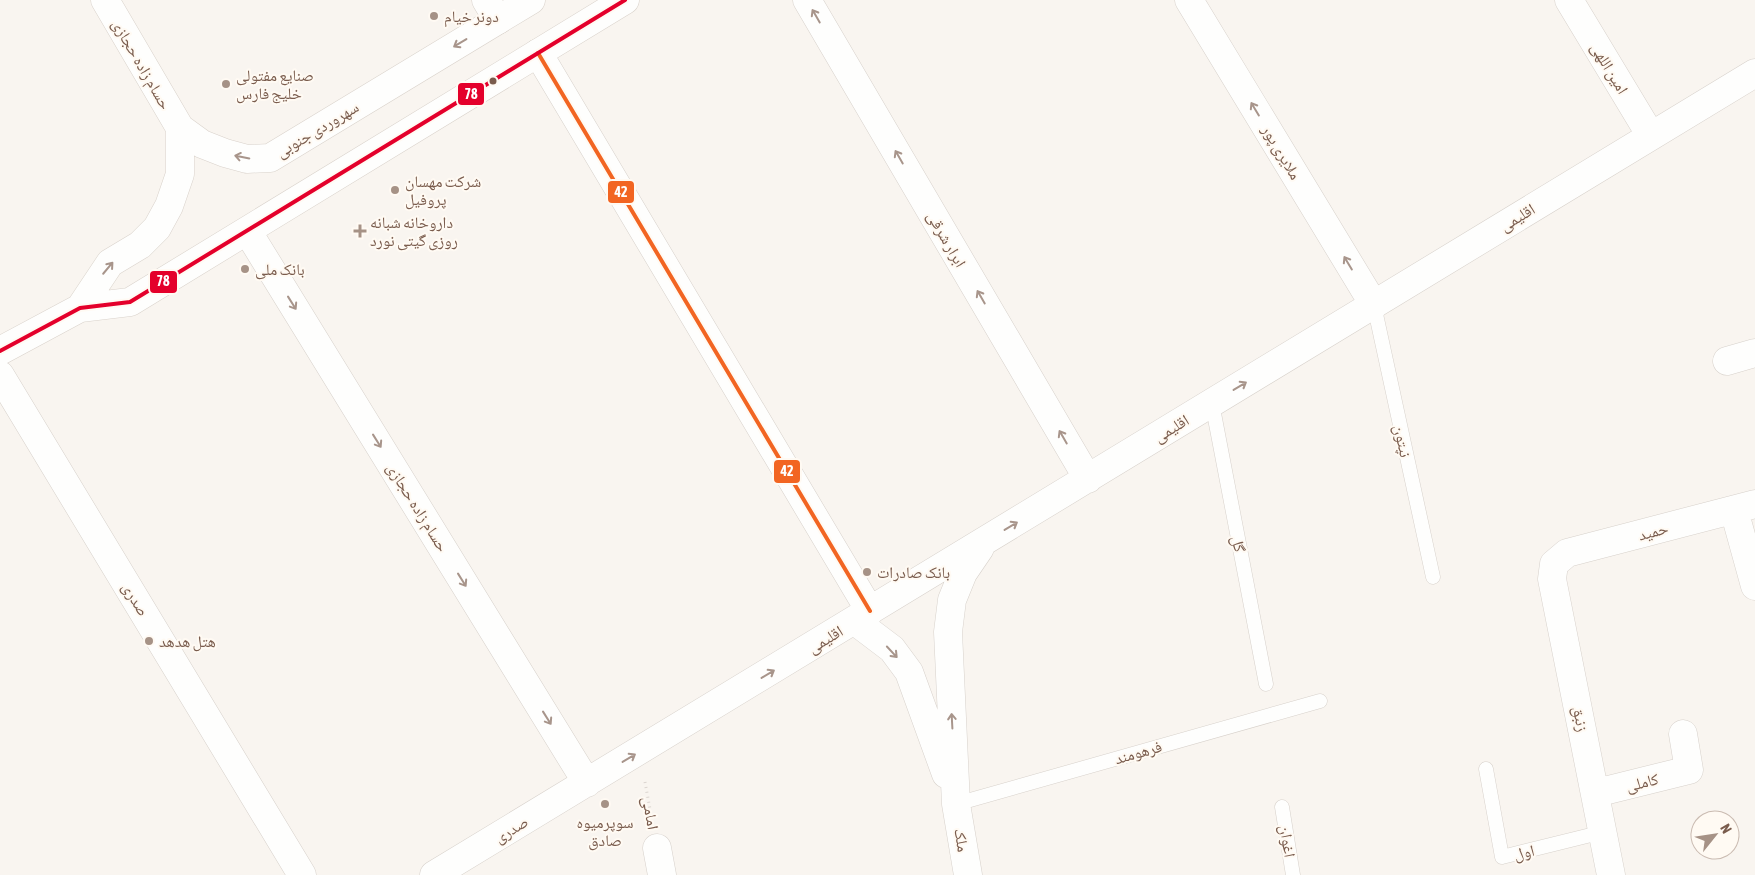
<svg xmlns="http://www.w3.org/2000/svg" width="1755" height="875" viewBox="0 0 1755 875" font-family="'Asap Condensed','Noto Naskh Arabic',sans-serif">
<rect width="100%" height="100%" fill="#f9f5f0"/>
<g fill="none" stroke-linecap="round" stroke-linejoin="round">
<defs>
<path id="lane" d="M1374,305l59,272
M1212,403l54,281
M1486,769l16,88 101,-25
M956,804l364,-103
M1282,807l11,68"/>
<path id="street" d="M486,0l12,20
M807,0l281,479
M1189,0l185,305
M1569,0l82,136
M538,53l332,558
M248,232l339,551
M1727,361l28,-8
M0,375l302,500
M1734,510l21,76
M855,621l37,28 17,23 37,102
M1596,793l93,-23 -6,-36
M657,848l5,27
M434,875l1321,-802
M968,875l-12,-71 -8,-172 4,-32 11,-27 17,-25
M1611,875l-59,-296 2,-15 13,-11 188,-49"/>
<path id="secondary" d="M105,0l75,128 22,16 23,9 22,6 23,-1 261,-158
M80,308l30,-45 30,-18 17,-17 12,-22 11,-32v-46
M0,351l80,-43 50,-6 495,-302"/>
</defs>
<use href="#lane" stroke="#d7d1cb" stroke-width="15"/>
<use href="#street" stroke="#d7d1cb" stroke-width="29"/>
<use href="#secondary" stroke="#d9d2cb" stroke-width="29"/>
<path stroke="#dcd5d0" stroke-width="3" stroke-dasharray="1 4" stroke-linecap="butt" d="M645,782l7,38"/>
<use href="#lane" stroke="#fefefd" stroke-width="14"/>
<use href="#street" stroke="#fefefd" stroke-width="28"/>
<use href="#secondary" stroke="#fefefd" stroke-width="28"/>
<defs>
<path id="bus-1" d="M538,53l332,558"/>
<path id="bus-2" d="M0,351l80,-43 50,-6 495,-302"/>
</defs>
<use href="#bus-1" stroke="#fffaf3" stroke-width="8"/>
<use href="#bus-2" stroke="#fffaf3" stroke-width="8"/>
<use href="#bus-1" stroke="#f26522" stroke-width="4"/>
<use href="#bus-2" stroke="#e4002b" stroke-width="4"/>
</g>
<defs><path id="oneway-shaft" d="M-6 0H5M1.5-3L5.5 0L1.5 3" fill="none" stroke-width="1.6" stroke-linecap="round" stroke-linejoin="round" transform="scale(1.25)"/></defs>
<g stroke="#a8958b">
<use href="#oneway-shaft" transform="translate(816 16) rotate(-120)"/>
<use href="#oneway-shaft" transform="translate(460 43) rotate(149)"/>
<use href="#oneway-shaft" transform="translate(1255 109) rotate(-121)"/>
<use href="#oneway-shaft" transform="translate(242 157) rotate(-169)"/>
<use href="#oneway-shaft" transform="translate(899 157) rotate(-120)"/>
<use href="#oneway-shaft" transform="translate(1348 263) rotate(-121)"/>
<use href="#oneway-shaft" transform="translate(108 268) rotate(-50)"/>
<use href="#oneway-shaft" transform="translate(981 297) rotate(-120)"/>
<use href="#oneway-shaft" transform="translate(292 303) rotate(58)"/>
<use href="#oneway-shaft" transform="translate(1240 386) rotate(-31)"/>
<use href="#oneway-shaft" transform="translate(1063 437) rotate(-120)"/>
<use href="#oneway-shaft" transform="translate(377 441) rotate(58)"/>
<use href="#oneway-shaft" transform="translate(1011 526) rotate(-31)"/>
<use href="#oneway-shaft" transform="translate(462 580) rotate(58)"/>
<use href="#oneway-shaft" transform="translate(892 652) rotate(47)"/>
<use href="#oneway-shaft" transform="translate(768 674) rotate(-31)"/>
<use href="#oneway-shaft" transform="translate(547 718) rotate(58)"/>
<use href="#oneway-shaft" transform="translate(952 721) rotate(-93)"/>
<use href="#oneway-shaft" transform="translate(629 758) rotate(-31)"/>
</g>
<g fill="#a69286" stroke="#fffaf3" stroke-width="2">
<circle cx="434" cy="16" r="5"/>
<circle cx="226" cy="84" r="5"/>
<circle cx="395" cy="190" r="5"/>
<path d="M357.5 223.5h5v5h5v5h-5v5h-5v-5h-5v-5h5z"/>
<circle cx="245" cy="269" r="5"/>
<circle cx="867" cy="572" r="5"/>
<circle cx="149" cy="641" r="5"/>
<circle cx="605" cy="804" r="5"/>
</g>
<circle fill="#7a5c4d" stroke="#fffaf3" stroke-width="2" cx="493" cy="81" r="4.5"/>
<g text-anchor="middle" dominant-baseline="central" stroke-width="4" stroke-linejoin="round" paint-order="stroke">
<g font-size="16" fill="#7a5c4d" stroke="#fffaf3" text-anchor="start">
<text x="444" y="16">دونر خیام</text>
<text x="236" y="75">صنایع مفتولی<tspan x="236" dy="18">خلیج فارس</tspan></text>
<text x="405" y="181">شرکت مهسان<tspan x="405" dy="18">پروفیل</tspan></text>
<text x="370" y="222">داروخانه شبانه<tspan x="370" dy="18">روزی گیتی نورد</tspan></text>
<text x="255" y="269">بانک ملی</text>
<text x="877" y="572">بانک صادرات</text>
<text x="159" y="641">هتل هدهد</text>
<text x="605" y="822" text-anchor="middle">سوپرمیوه<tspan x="605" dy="18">صادق</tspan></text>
</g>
<g font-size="16" fill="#7a5c4d" stroke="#fffaf3">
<text transform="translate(142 64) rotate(60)">حسام زاده حجازی</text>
<text transform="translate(1610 68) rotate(59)">امین اللهی</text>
<text transform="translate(317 129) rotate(-31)">سهروردی جنوبی</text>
<text transform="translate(1282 152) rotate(59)">ملایری پور</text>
<text transform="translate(1517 217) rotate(-31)">اقلیمی</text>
<text transform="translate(947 239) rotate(60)">ابرار شرقی</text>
<text transform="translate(1171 428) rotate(-31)">اقلیمی</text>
<text transform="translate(1403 441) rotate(78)">نپتون</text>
<text transform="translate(418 507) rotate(58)">حسام زاده حجازی</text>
<text transform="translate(1653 531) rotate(-15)">حمید</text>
<text transform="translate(1239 544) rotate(79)">گل</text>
<text transform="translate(136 599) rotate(59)">صدری</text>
<text transform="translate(825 639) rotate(-31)">اقلیمی</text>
<text transform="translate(1581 719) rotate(79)">زنبق</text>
<text transform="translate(1138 752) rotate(-16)">فرهومند</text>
<text transform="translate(1642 782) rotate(-14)">کاملی</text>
<text transform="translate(651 813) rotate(80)">امامی</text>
<text transform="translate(511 829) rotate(-31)">صدری</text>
<text transform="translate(962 840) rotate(81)">ملک</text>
<text transform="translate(1288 841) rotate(81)">اغوان</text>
<text transform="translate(1524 852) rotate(-14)">اول</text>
</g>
</g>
<g stroke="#fffaf3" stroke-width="2">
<rect x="457" y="82" width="28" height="24" rx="5" fill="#e4002b"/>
<rect x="607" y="180" width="28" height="24" rx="5" fill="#f26522"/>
<rect x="149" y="270" width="29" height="24" rx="5" fill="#e4002b"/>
<rect x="773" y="459" width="28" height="25" rx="5" fill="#f26522"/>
</g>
<g font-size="14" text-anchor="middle" font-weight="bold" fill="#fff">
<text x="471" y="99">78</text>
<text x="621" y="197">42</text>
<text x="163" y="286">78</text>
<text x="787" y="476">42</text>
</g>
<g transform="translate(1715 835) rotate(60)"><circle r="24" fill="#fffaf3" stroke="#cabbb1"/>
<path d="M0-4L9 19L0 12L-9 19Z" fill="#a69286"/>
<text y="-8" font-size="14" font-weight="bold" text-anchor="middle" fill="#7a5c4d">N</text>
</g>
</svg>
